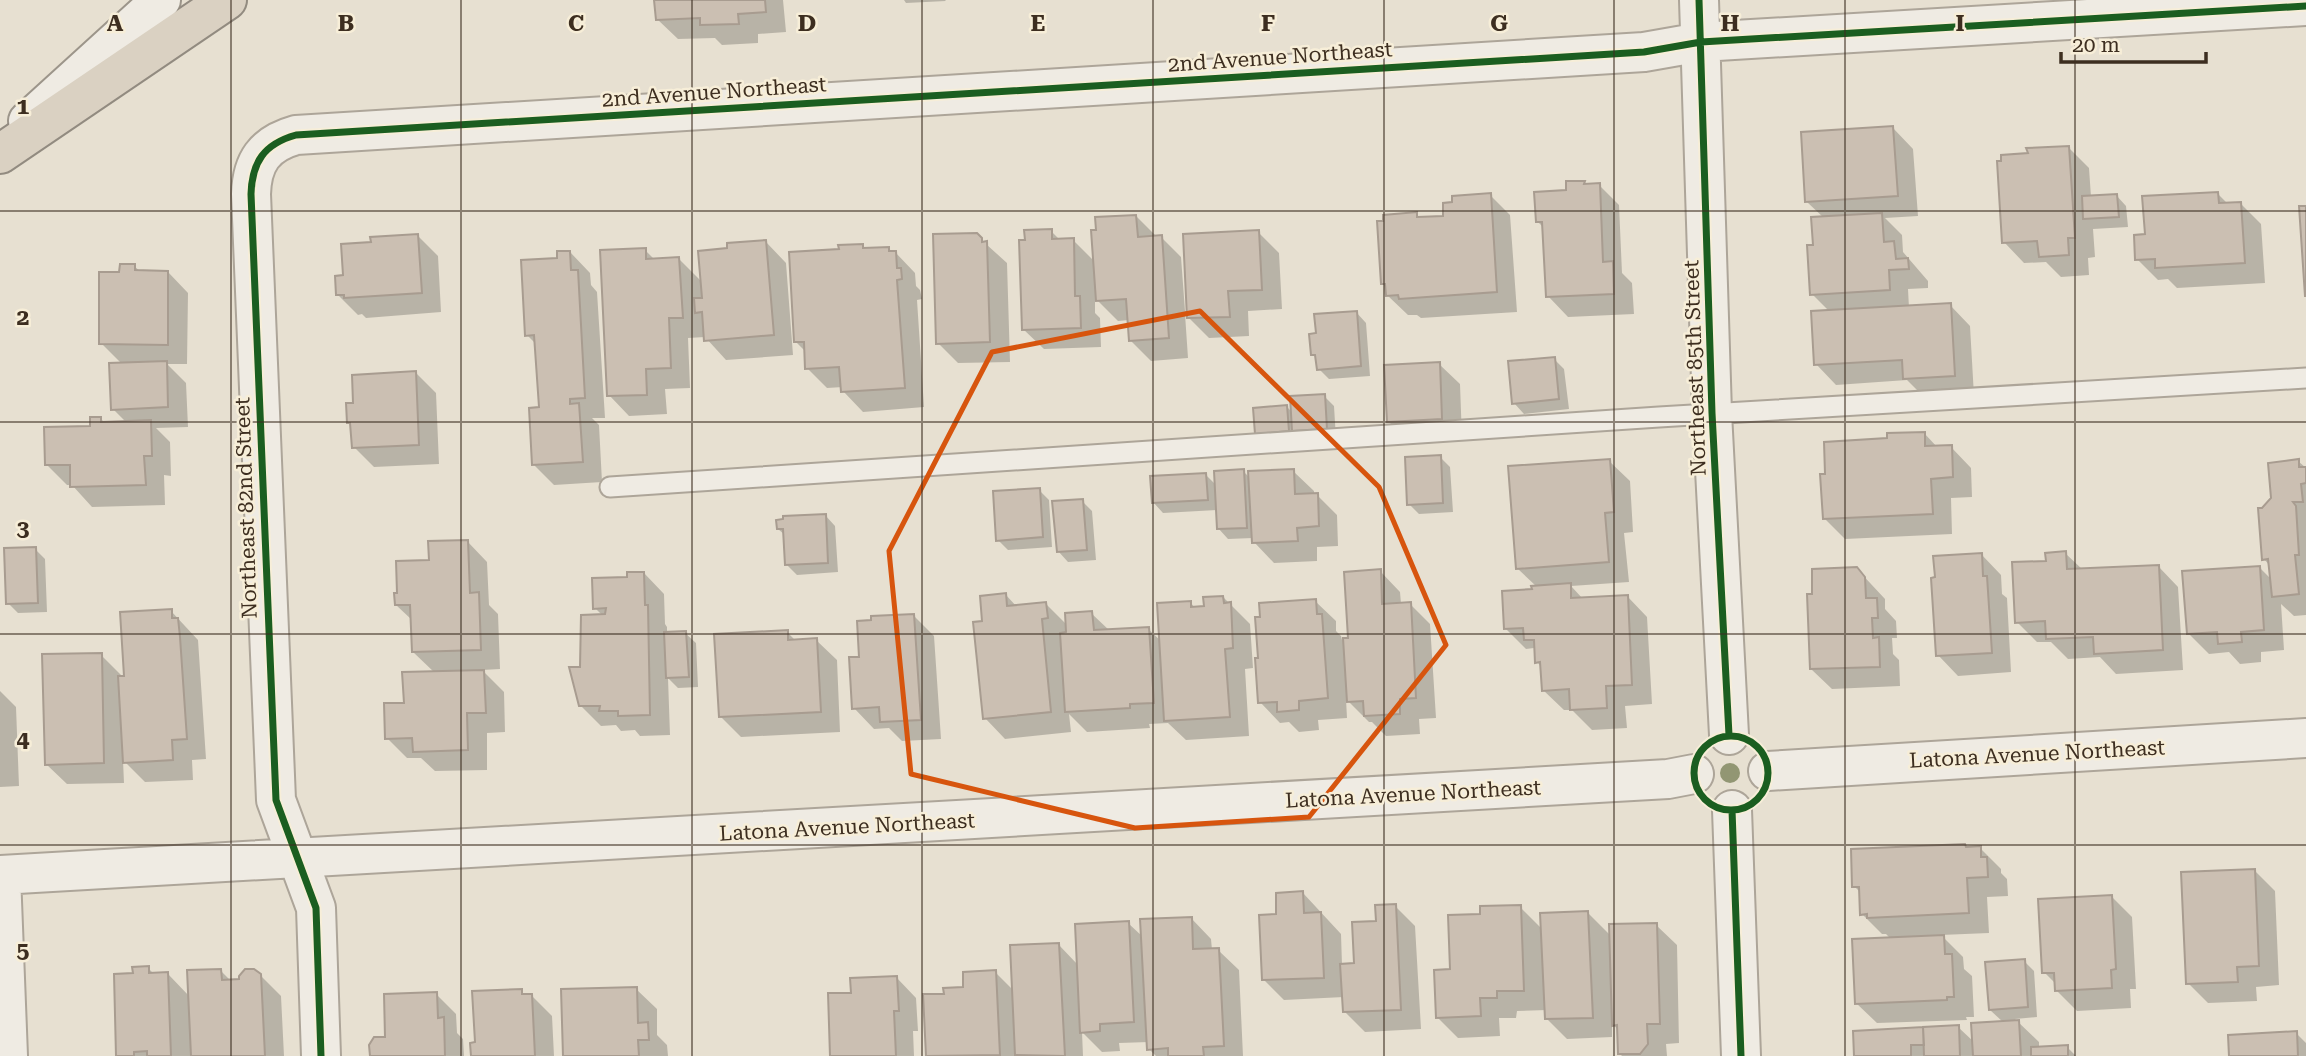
<svg xmlns="http://www.w3.org/2000/svg" width="2306" height="1056" viewBox="0 0 2306 1056" font-family="'Roboto Serif',serif">
<rect width="100%" height="100%" fill="#e7e0d1"/>
<path fill="#0003" d="M656,0h127l3,32 -28,2v9l-36,2 -7,-7 -37,1 -21,-20z
M904,0h41l1,1 -40,2z
M1893,128l20,21 5,67 -33,2 17,17 1,17 25,29v7l-20,1 1,19 41,-3 20,21 4,70 -49,2 -18,-18 -71,5 -20,-21 14,-52 -18,-18 3,-47 9,-29 -17,-16z
M2068,147l21,21 2,29 25,-2 10,11 2,21 -35,2 2,28 -7,1 1,17 -28,2 -15,-15 -22,1 -20,-21 -1,-79 27,-8z
M1584,182l3,4 12,-1 20,20 3,68 10,10 2,31 -66,3 -20,-21 -4,-68 -7,-7 31,-29z
M2217,193l11,11h13l20,20 4,59 -88,5 -9,-9 -10,1 -21,-21 9,-23z
M1490,195l20,20 7,97 -96,6 -4,-3h-9l-21,-20v-7l-4,-4 33,-70 5,5 24,-2 9,-14z
M1136,216l21,21h4l20,20 4,54h3l70,-79 21,21 3,56 -34,2 1,25 -40,2 -24,-24 3,44 -37,3 -21,-21 -1,-20 -11,1 -23,-23v15l5,5 1,29 -57,2 -21,-20 28,-98 10,10 12,-1 22,22z
M417,235l21,21 3,56 -75,6 -4,-4 -4,1 -21,-21 8,-17 28,-34z
M976,235l31,28 3,99 -52,1 -20,-20z
M766,242l20,21 7,92 -67,5 -21,-23 -17,1 2,50 -25,1 2,25 -38,2 -20,-21 36,-145 10,10 24,-1 23,23z
M863,246l4,4 21,-1 7,3 20,21 1,13 4,4 2,9 -5,1 7,107 -61,5 -20,-21v-4l-16,1 -20,-20 -1,-16 -10,-10 44,-91z
M570,252l20,21 1,12 6,7 8,126h-13l7,7 3,57 -48,3 -20,-20 7,-56 -4,-64 -10,-10 32,-75z
M134,266l7,6h27l20,21 -1,71h-20l19,19 2,44 -32,1 14,14 1,34 -7,-1 1,30 -73,2 -20,-22h-5l-20,-20 54,-46 4,4h22l-14,-14 9,-45 -21,-21 20,-69z
M1356,312l10,11 4,53 -41,3 -10,-10 -1,-10 -5,-5 5,-20z
M1554,359l10,10 5,40 -45,5 -10,-11z
M1439,364l21,20 2,55 -53,2 -21,-20z
M416,373l20,20 3,71 -65,3 -20,-20 -2,-22 -3,-3 6,-17z
M1324,396l10,10 2,33 -69,4 -10,-10 29,-27 7,7z
M1924,433l14,15 13,-1 20,21 1,29 -21,1 1,36 -107,5 -21,-21 65,-78z
M1440,457l10,10 3,45 -34,2 -10,-10z
M1609,461l21,20 3,51 -9,1 5,49 -58,4 12,13 44,-3 20,21 5,87 -27,2 2,22 -35,2 -20,-20h-8l-21,-20 -1,-23 -5,-5 -1,-11 -2,-3 -8,1 -20,-20 31,-42 -19,-18z
M2298,461l8,7v147l-12,1 -13,-12 3,46 -23,2v10l-21,2 -11,-12 -20,2 -20,-20 71,-66 12,12 -2,-14 -6,-7 -1,-49z
M1243,471l7,7 43,-7 21,20v4h3l20,20 1,31 -21,1v14l-43,2 -20,-21 -1,-4 -25,1 -10,-11 -1,-18 -54,3 -10,-11 53,-27 10,10z
M1039,490l10,10 3,47 -44,3 -10,-10z
M1082,501l10,10 4,49 -28,2 -10,-11z
M825,515l10,11 3,46 -41,3 -10,-10 -2,-30 -7,-6z
M467,541l20,21 2,43 9,9 2,55 -18,1 22,22 1,40 -18,1v37l-52,1 -14,-13h-14l-20,-20 19,-34 29,-31 -22,-21 -1,-32 -16,-15 34,-44z
M35,549l10,10 2,53 -29,1 -10,-10z
M2065,553l18,17 75,-4 20,21 5,83 -67,4 -16,-17 -32,2 -17,-17h-14l-20,-20 31,-60z
M1981,554l20,21 1,19 5,4 4,74 -53,4 -20,-21z
M1857,569l28,30v10l11,12 1,17h-5l1,16 6,6 1,26 -68,3 -21,-20 3,-74z
M1380,571l20,21 1,12h9l20,20 6,94 -17,1 1,15 -34,2 -14,-14h-3l-23,-23 1,19 -29,2 1,10 -20,2 -10,-10 -9,1 -20,-21 55,-101 21,20v10l5,5 1,4 8,-1z
M644,573l20,21 1,30 2,3v7l18,-1 11,10 2,44 -20,1 -10,-10 2,57 -30,1 -5,-6 -14,1 -5,-6 -15,1 -21,-21 2,-36 21,-53 -8,-8 34,-29z
M1006,595l11,12 29,-3 21,21 24,-12 19,18 38,-2 13,12 29,-39 6,7 10,-1 17,-11 27,27 3,44 -8,1 4,67 -63,4 -18,-17 -19,1 1,4 -63,4 -18,-18 2,18 -66,7 -20,-21 -1,-96z
M171,611l27,29 8,119 -14,1 1,20 -48,2 -22,-22 1,23 -57,1 -21,-20 55,-109 20,20v2h4z
M913,615l21,21 7,103 -39,2 -13,-13 -15,1 -20,-21 7,-50z
M787,632l9,9 20,-1 21,20 3,72 -99,5 -20,-20z
M0,691l16,16 3,79 -19,1z
M1980,848l21,21v4l6,6 1,17 -21,1 2,36 -48,2 22,22 1,12 8,7 2,41h-8l1,3 -90,3 -21,-20 35,-64 -5,-5h-4l-20,-20 -1,-21 -7,-7 114,-37z
M2255,871l20,20 4,94 -23,2 1,14 -49,2 -20,-20z
M1303,893l38,41 1,31h14l22,-42 17,-17 20,20 6,103 -56,3 -21,-21v-14l-60,3 -20,-20 14,-64z
M2112,897l20,20 4,72h-6l1,19 -54,3 -21,-21v-6l-12,-12z
M1520,907l23,23 44,-18 24,24 45,-11 21,20 2,98 -13,1 1,12h-45l-2,-2 -1,-23 -7,-8v14l-45,2 -20,-20v-9l-30,1 -1,7h-17l1,18 -42,2 -21,-21 15,-46 30,-55z
M1191,918l20,21 1,11h6l21,20 4,86h-87l-7,-7v-7l-30,1 1,8 -18,1 -20,-20 1,24h-155l-3,-60h20l19,-7 31,-17 19,19 44,-47 20,21 50,-42 15,14z
M2024,961l10,10 3,46 -22,2 24,23v6l28,-1 9,9h-220l102,-29 16,15 29,-20 -13,-12z
M148,968l7,7 13,-1 22,23 30,-27 11,11 29,-6 21,21 3,60h-166l17,-81z
M896,977l20,21 2,33h-5l1,25h-82l21,-62z
M636,989l21,20v26l10,10 1,11h-103z
M521,991l5,5 5,-1 21,21 2,40h-82l5,-12z
M436,994l20,20 1,19 6,6 1,17h-92l15,-17z
M2296,1033l10,10v13h-75z"/>
<path fill="#cbbfb2" stroke="#a89c90" stroke-width="2" d="M654,0h111l1,12 -28,2 1,10 -39,1v-7l-44,2z
M1893,126l5,70 -93,6 -4,-70z
M2069,146l6,92h-7l1,17 -30,2 -2,-16 -35,2 -5,-82h4v-6l27,-2 -2,-5z
M1566,181h19l-1,3 16,-1 3,79 10,-1 1,33 -68,3 -4,-75h-6l-2,-30 32,-2z
M2218,192l1,11 22,-1 4,61 -90,5v-9l-20,1 -1,-25 11,-1 -3,-38z
M1491,193l6,99 -98,7 -1,-4 -12,1 -1,-12h-4l-4,-63h6v-6l34,-3v5l26,-1v-13l9,-1v-6z
M2117,194l2,23 -36,2 -1,-23z
M2299,206h7v90h-1z
M1882,213l2,29 10,-1 2,18 12,-1 1,11 -20,1 1,20 -80,5 -3,-50h6l-2,-28z
M1136,215l2,22 24,-2 7,103 -40,3 -3,-42 -30,2 -5,-71h5l-1,-13z
M1052,229v10l22,-1 1,58h5l1,32 -59,2 -3,-90h6l-1,-10z
M1259,230l3,60 -34,1 2,26 -43,1 -4,-84z
M977,233l5,5v4l5,-1 3,101 -54,2 -3,-110z
M418,234l4,59 -78,5v-3h-8l-1,-19 8,-1 -2,-31 30,-2 -1,-5z
M766,240l8,95 -70,6 -2,-29 -7,1 -1,-15h8l-4,-47 29,-3v-5z
M863,244v4l26,-1v4h7l1,17h4l1,11 -5,1 8,108 -64,4 -2,-25 -34,2 -1,-27h-10l-5,-90 50,-3 -1,-4z
M646,248v11l33,-2 4,61h-14l2,50 -25,1 1,26 -40,1 -7,-146z
M557,251h13l1,19h7l7,128 -15,1v5l9,-1 4,59 -51,3 -3,-57 10,-1 -5,-72 -9,1 -4,-76 36,-2z
M120,264h15v6l33,1v74l-69,-1v-72h20z
M1951,303l4,73 -52,3 -1,-19 -88,5 -3,-54z
M1357,311l4,55 -44,4 -2,-15h-4l-2,-21 7,-1 -2,-19z
M1555,357l4,42 -47,5 -4,-43z
M167,361l1,46 -57,3 -2,-47z
M1440,362l2,57 -55,3 -3,-57z
M416,371l3,74 -67,3 -2,-25h-3l-1,-20h7l-1,-28z
M1325,394l2,35 -35,2 -2,-35z
M1287,405l2,26 -34,3 -2,-26z
M90,417h11v5l50,-2 1,36h-8l2,29 -76,2v-22h-25l-1,-38 46,-1z
M1925,432v14l27,-1 1,32 -22,2 2,35 -110,5 -3,-45h5l-1,-32 63,-4v-5z
M1441,455l2,48 -36,2 -2,-48z
M1610,459l4,53 -9,1 4,49 -93,7 -8,-103z
M2299,459v8h7v16l-5,1 2,18h-10l3,4 3,49h-4l4,39 -27,3 -4,-38 -6,1 -4,-52h4l9,-10 -3,-35z
M1244,469l3,59 -30,1 -3,-58z
M1294,469l1,25 23,-1 1,33 -22,2 1,13 -46,2 -4,-72z
M1206,473l2,27 -56,3 -2,-27z
M1040,488l3,49 -47,4 -3,-50z
M1083,499l4,51 -30,2 -5,-51z
M826,514l2,49 -43,2 -2,-36h-6l-1,-9 7,-1v-3z
M468,540l2,53 9,-1 2,58 -69,2 -2,-47h-15l-1,-12h3l-1,-32 33,-1 -1,-19z
M36,547l2,56 -32,1 -2,-56z
M2066,551l1,18 92,-4 4,85 -69,4 -1,-17 -47,2 -1,-18 -30,2 -3,-61 34,-1 -1,-8z
M1982,553l1,23h4l5,77 -56,3 -5,-78 4,-1 -2,-21z
M2260,566l4,64 -23,2 1,10 -24,2 -1,-12 -30,2 -5,-63z
M1857,567l8,10 1,21h11l1,20h-6l1,20 6,-1 1,30 -70,2 -3,-75h5v-25z
M1381,569l1,35 29,-2 5,96 -16,1v15l-36,2 -1,-15 -16,1 -4,-64h5l-4,-66z
M627,572h17l1,33h3l2,110 -32,1v-5h-19l1,-5h-21l-10,-39h11l1,-52 24,-1 1,-6 -13,1 -1,-31 35,-1z
M1571,583v15l57,-3 4,90 -26,1 1,22 -37,2 -1,-21 -27,2 -2,-29 -5,1 -1,-23h-10l-1,-12 -19,1 -2,-38 30,-2 -1,-3z
M1006,593l1,13 39,-4 2,16 -6,1 9,93 -68,7 -10,-97 9,-1 -2,-25z
M1223,596l1,7 7,-1 2,46 -8,1 5,68 -66,4 -7,-118 34,-2v6l13,-1 -1,-9z
M1316,599l1,15h5l6,84 -29,3v9l-22,2v-10l-19,1 -3,-45h3l-3,-41h5l-1,-14z
M172,609v9h6l2,19 7,102 -15,1 1,20 -50,3 -5,-87h6l-4,-64z
M1092,611l2,19 55,-3 5,76 -24,1v4l-65,4 -5,-79 6,-1 -1,-19z
M914,614l7,106 -41,2 -1,-15 -27,2 -3,-52h10l-2,-36 14,-1v-4z
M788,630v10l29,-2 4,74 -102,5 -5,-83z
M686,631l3,46 -23,1 -2,-46z
M102,653l2,110 -59,2 -3,-111z
M484,670l2,43h-19l1,37 -55,2 -1,-14 -27,1 -1,-36h20l-2,-31z
M1965,844l1,3 15,-1v11h6l1,20 -21,1 2,35 -102,5v-4l-7,1 -1,-28h-7l-1,-38z
M2255,869l4,97 -22,1 1,15 -52,2 -5,-112z
M1303,891l1,22 17,-1 3,66 -62,2 -3,-65 17,-1v-21z
M2112,895l4,74 -5,1 1,18 -57,3 -1,-18h-12l-4,-74z
M1396,904l5,106 -58,2 -3,-48 14,-1 -2,-41 24,-1 -1,-16z
M1521,905l3,86h-27v7h-17l1,18 -45,2 -2,-48 16,-1 -2,-54 32,-1v-8z
M1588,911l5,107 -48,1 -5,-106z
M1192,917l1,32 26,-1 5,98 -21,1 1,9h-36v-8l-21,2 -7,-131z
M1129,921l5,101 -34,2v7l-20,2 -5,-109z
M1657,923l3,101h-13l1,20 -8,10h-22l-1,-29 -5,1 -3,-102z
M1944,935l1,19h7l2,43h-7v3l-92,4 -3,-65z
M1059,943l6,113 -50,-1 -5,-110z
M2025,959l3,48 -39,3 -4,-48z
M149,966v7l19,-1 3,84h-24v-5l-13,1v4h-18l-2,-82 19,-1 -1,-6z
M221,969l1,11 17,-1v-3l6,-7h9l7,5 4,82h-74l-4,-86z
M996,970l4,85 -74,1 -3,-62h21l-1,-6 20,-1v-15z
M897,976l2,35h-5l2,45h-66l-2,-63h23l-1,-15z
M637,987l1,36 10,-1 1,18h-11l1,16h-76l-2,-67z
M522,989v5h10l3,62h-64l-1,-13 5,-1 -3,-51z
M437,992l1,26 6,-1 1,39h-75l-1,-11 5,-8h11l-1,-43z
M2019,1020l2,36h-48l-2,-33z
M1959,1025l1,31h-36l-1,-29z
M1923,1027l1,18h-13v11h-57l-1,-25z
M2297,1031l1,25h-69l-1,-21z
M2068,1045v11h-37v-9z"/>
<g fill="none" stroke-linecap="round" stroke-linejoin="round">
<defs>
<path id="lane" d="M610,487l1049,-70 647,-39"/>
<path id="street" d="M1699,0l13,413 17,322
M1768,771l538,-33
M1732,810l9,246
M0,875l1668,-96 26,-5
M1,875l7,181
M321,1056l-5,-148 -40,-108 -25,-606c1,-32 13,-50 45,-59l1348,-83 57,-10 605,-36"/>
<path id="secondary" d="M28,121l133,-121"/>
<path id="highway" d="M0,154l227,-154"/>
</defs>
<use href="#lane" stroke="#ada599" stroke-width="23"/>
<use href="#street" stroke="#ada599" stroke-width="42"/>
<use href="#secondary" stroke="#9c958a" stroke-width="42"/>
<use href="#highway" stroke="#928b80" stroke-width="42"/>
<use href="#lane" stroke="#efebe3" stroke-width="19"/>
<use href="#street" stroke="#efebe3" stroke-width="38"/>
<use href="#secondary" stroke="#efebe3" stroke-width="38"/>
<use href="#highway" stroke="#dad1c2" stroke-width="38"/>
<defs>
<path id="cycleway" d="M1699,0l13,413 17,322
M1694 773a37 37 0 1 1 74 0a37 37 0 1 1-74 0Z
M1732,810l9,246
M321,1056l-5,-148 -40,-108 -25,-606c1,-32 13,-50 45,-59l1348,-83 57,-10 605,-36"/>
</defs>
<use href="#cycleway" stroke="#f7eed8" stroke-width="11"/>
<use href="#cycleway" stroke="#1b5e20" stroke-width="7"/>
</g>
<circle fill="#929673" cx="1730" cy="773" r="10"/>
<path fill="none" stroke="#d7550e" stroke-width="5" stroke-linejoin="round" d="M1200,311l179,176 67,158 -137,172 -174,11 -224,-54 -22,-223 103,-199z"/>
<path fill="none" stroke="#3d2e20" stroke-width="2" stroke-opacity="0.55" d="M231,0v1056M461,0v1056M692,0v1056M922,0v1056M1153,0v1056M1384,0v1056M1614,0v1056M1845,0v1056M2075,0v1056M0,211h2306M0,422h2306M0,634h2306M0,845h2306"/>
<g text-anchor="middle" dominant-baseline="central" stroke-width="5" stroke-linejoin="round" paint-order="stroke">
<g font-size="21" fill="#3d2e20" stroke="#f7eed8">
<text transform="translate(1280 57) rotate(-4)">2nd Avenue Northeast</text>
<text transform="translate(714 92) rotate(-4)">2nd Avenue Northeast</text>
<text transform="translate(1695 368) rotate(-92)">Northeast 85th Street</text>
<text transform="translate(246 508) rotate(-92)">Northeast 82nd Street</text>
<text transform="translate(2037 754) rotate(-3)">Latona Avenue Northeast</text>
<text transform="translate(1413 794) rotate(-3)">Latona Avenue Northeast</text>
<text transform="translate(847 827) rotate(-3)">Latona Avenue Northeast</text>
</g>
</g>
<g font-size="23" text-anchor="middle" font-weight="bold" fill="#3d2e20" stroke="#f7eed8" stroke-width="5" stroke-linejoin="round" paint-order="stroke">
<text x="115" y="31">A</text>
<text x="346" y="31">B</text>
<text x="576" y="31">C</text>
<text x="807" y="31">D</text>
<text x="1038" y="31">E</text>
<text x="1268" y="31">F</text>
<text x="1499" y="31">G</text>
<text x="1730" y="31">H</text>
<text x="1960" y="31">I</text>
<text x="23" y="114">1</text>
<text x="23" y="325">2</text>
<text x="23" y="536">3</text>
<text x="23" y="747">4</text>
<text x="23" y="958">5</text>
</g>
<path d="M2061 52v10h145v-10" fill="none" stroke="#3d2e20" stroke-width="3.5"/>
<text x="2072" y="52" font-size="21" fill="#3d2e20" stroke="#f7eed8" stroke-width="5" paint-order="stroke">20 m</text>
</svg>
